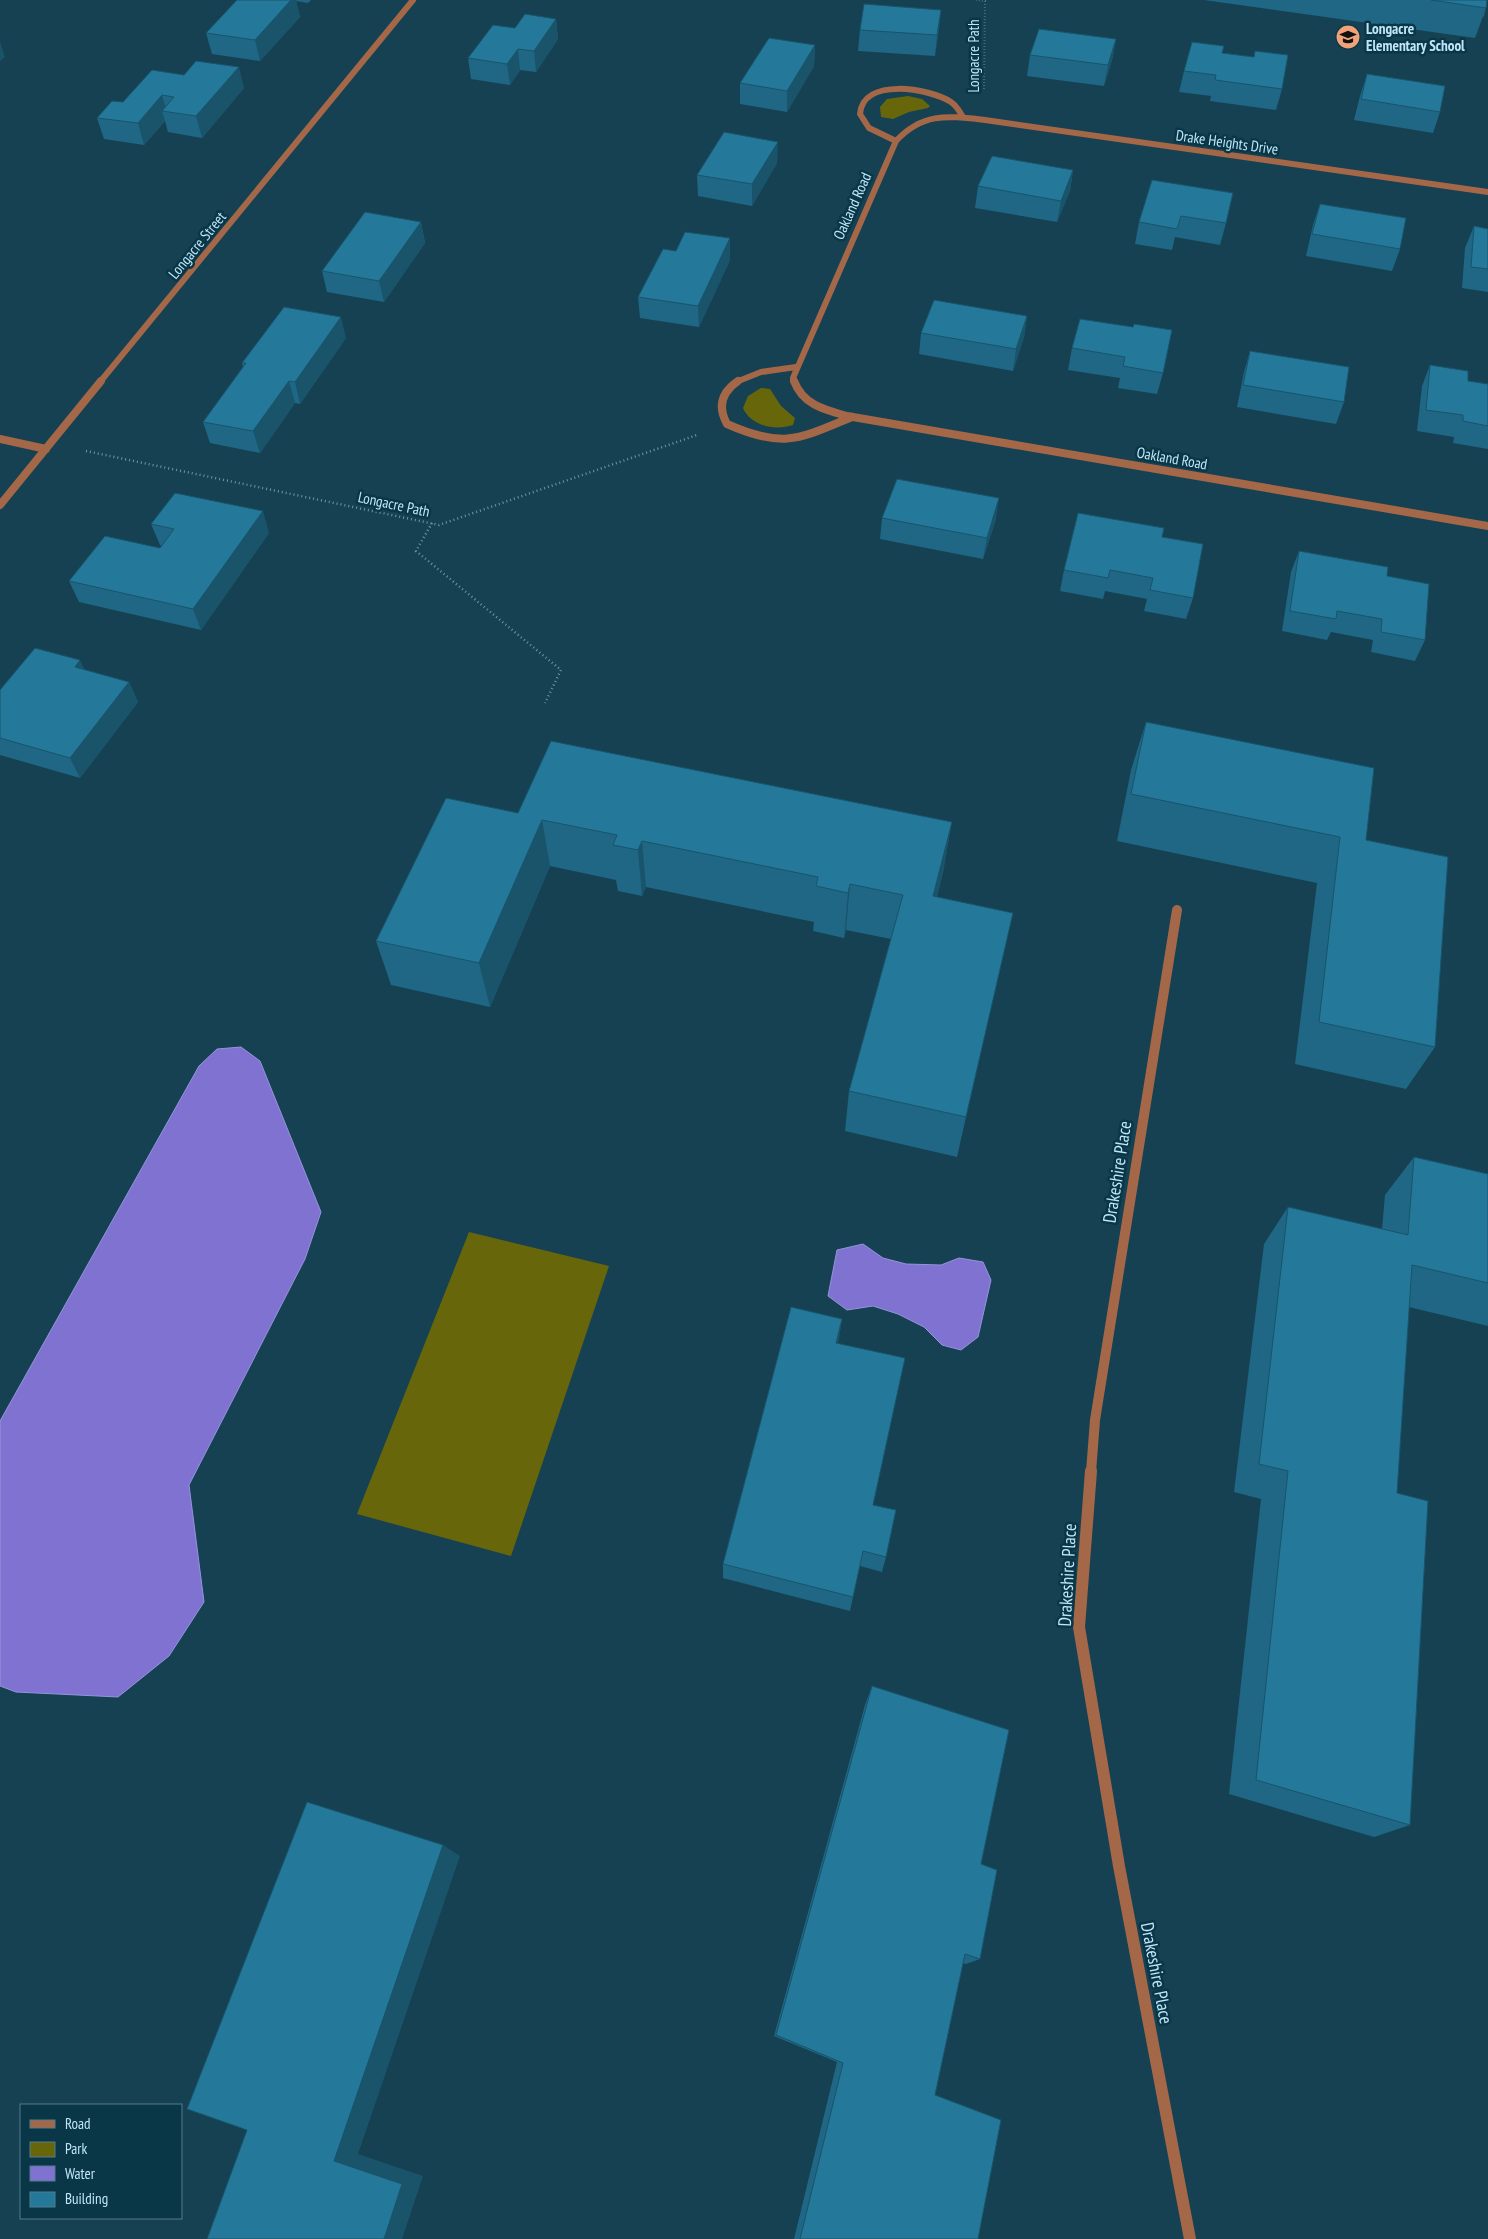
<svg xmlns="http://www.w3.org/2000/svg" width="1488" height="2239" viewBox="0 0 1488 2239" font-family="'PT Sans Narrow',sans-serif">
<rect width="100%" height="100%" fill="#164153"/>
<path fill="#68660b" d="M908,96l14,3 8,7 -2,2 -19,4 -16,7 -12,-2 -1,-10 7,-8z
M761,388l9,1 11,17 14,12 -2,7c-18,6 -42,1 -50,-17l5,-12z
M469,1232l140,34 -98,290 -154,-42z"/>
<path fill="#8072d0" stroke="#9395dc" d="M241,1047l19,14 61,151 -16,47 -116,226 15,117 -35,54 -51,41 -102,-5 -16,-6v-265l199,-355 18,-17z
M863,1244l20,14 23,6 35,1 18,-7 24,4 8,18 -13,57 -17,13 -19,-5 -18,-18 -26,-13 -25,-8 -26,4 -19,-14 9,-46z"/>
<g fill="none" stroke-linecap="round" stroke-linejoin="round">
<path stroke="#6d96a8" stroke-width="2" stroke-dasharray="0.5 2.5" stroke-linecap="butt" d="M976,0l9,1 -1,89
M1480,15l4,1 1,-16"/>
<path stroke="#6d96a8" stroke-width="2.5" stroke-dasharray="1 3" stroke-linecap="butt" d="M86,451l353,74 258,-90
M432,523l-16,28 145,119 -16,33"/>
<path stroke="#a46848" stroke-width="6" d="M896,141l-27,-13 -9,-14c3,-37 69,-26 91,-12 6,4 8,9 12,15
M100,382l313,-382
M736,382l25,-10 35,-5
M795,382l-2,-4 103,-237c27,-29 52,-25 89,-21l503,72"/>
<path stroke="#a46848" stroke-width="8" d="M738,381c-16,11 -21,25 -11,43 56,25 72,15 125,-7
M794,381c9,24 31,29 53,35l641,110
M0,439l46,10
M0,505l101,-124"/>
<path stroke="#a46848" stroke-width="10" d="M1091,1472l4,-52 82,-510"/>
<path stroke="#a46848" stroke-width="12" d="M1091,1471l-12,156 40,239 71,373"/>
</g>
<path fill="#1f6784" d="M237,0h74l-3,3 -12,-2 4,16 -40,44 -48,-7 -6,-21z
M1204,0h283l-1,8 -11,30z
M941,10l-6,46 -77,-5 2,-21z
M556,19l2,20 -22,33 -16,-2 -10,15 -39,-6 -3,-21 47,-30z
M1116,39l-4,21 -8,26 -77,-10 3,-21z
M815,45l-1,21 -27,46 -47,-8v-21z
M1222,53l60,36 -6,21 -66,-9 1,-5 -32,-4 5,-21z
M152,70l92,18 -42,50 -34,-6 -3,-11 -21,24 -40,-6 -7,-21 26,-16z
M1367,74l73,38 -7,21 -79,-13 6,-24z
M777,163l-25,43 -54,-10 -1,-21z
M1073,170l-3,21 -13,31 -82,-14 3,-22z
M1152,180l74,43 -6,22 -45,-8 -3,13 -37,-6 4,-22z
M1320,204l80,45 -8,22 -86,-15 7,-31z
M421,222l4,21 -41,59 -57,-10 -5,-21z
M1474,226l14,3v63l-26,-4 3,-40z
M730,260l-31,67 -59,-9 -2,-21z
M1027,316l-3,21 -11,34 -94,-17 2,-21z
M1080,319l83,54 -6,21 -39,-6 2,-10 -52,-8 4,-22z
M346,338l-46,66 -5,-1 -35,50 -50,-10 -7,-21 40,-55 -1,-4z
M1250,351l94,51 -8,22 -99,-17 7,-35z
M1430,365l38,16 20,3v65l-35,-6 1,-6 -37,-6 5,-45z
M882,518l114,1 -13,40 -103,-20z
M151,524l118,9 -68,97 -122,-28 -10,-21 91,-33 2,-2 -2,-1z
M1162,537l31,61 -7,21 -42,-8 3,-12 -42,-8 -2,8 -43,-8 4,-21z
M1299,551l88,25 38,64 -10,21 -44,-9 2,-12 -42,-8 -4,8 -45,-9 9,-59z
M85,670l44,12 9,20 -58,76 -80,-23v-65z
M1146,722l220,118 69,207 -29,42 -111,-25 22,-181 -200,-42 14,-71z
M518,813l426,55 -7,29 29,220 -9,40 -112,-26 4,-40 42,-152 -45,-9 -2,8 -31,-7 1,-9 -168,-35 -4,9 -24,-5 -2,-11 -66,-14 -60,141 -99,-22 -15,-44z
M1414,1157l74,17v152l-79,-19 -12,186 13,332 -36,12 -145,-43 32,-295 -27,-7 30,-248 24,-37 94,22 3,-34z
M842,1319l-4,24 35,162 13,52 -4,15 -22,-6 -10,45 -127,-33v-14z
M872,1686l109,178 -1,95 -14,5 -3,-1 -28,132 43,144h-184l43,-177 -63,-26 91,-331z"/>
<path fill="#19546b" d="M291,0h5l4,17 -40,44 -5,-21z
M941,10l-2,21 -4,25 2,-21z
M556,19l2,20 -22,33 -2,-21z
M1116,39l-4,21 -8,26 4,-21z
M0,42l5,15 -5,4z
M815,45l-1,21 -27,46v-21z
M518,49l2,21 -10,15 -3,-21z
M239,67l5,21 -42,50 -6,-22z
M162,95l5,17 -5,-1 3,10 -21,24 -6,-22z
M778,142l-1,21 -25,43v-22z
M1073,170l-3,21 -13,31 4,-21z
M421,222l4,21 -41,59 -5,-21z
M730,238v22l-31,67 -1,-21z
M1027,316l-3,21 -11,34 3,-22z
M341,317l5,21 -46,66 -5,-22z
M289,381l6,22 -35,50 -7,-22z
M999,498l-3,21 -13,40 4,-21z
M263,511l6,22 -68,97 -8,-21z
M80,660l10,21 -15,-14z
M129,682l9,20 -58,76 -10,-20z
M542,820l8,46 -60,141 -11,-44z
M952,822l-8,46 -18,73 7,-45z
M642,841l4,46 -4,9 -4,-46z
M850,884l-4,46 -2,8 4,-45z
M842,1319l-3,20 -6,23 3,-19z
M443,1845l17,11 -102,298 65,22 -21,63h-18l-50,-78z"/>
<path fill="#247899" stroke="#19546b" d="M237,0h54l-36,40 -49,-7z
M1431,0h56l-1,8z
M864,4l77,6 -4,25 -77,-5z
M525,14l31,5 -22,32 -16,-2 -11,15 -39,-6 25,-33 22,3z
M1039,29l77,10 -8,26 -78,-10z
M769,38l46,7 -28,46 -47,-8z
M1192,42l32,4 -2,7 32,4 1,-6 33,4 -6,34 -67,-9 1,-5 -32,-4z
M196,61l43,6 -43,49 -34,-5 12,-14 -12,-2 -24,28 -41,-5 15,-17 11,1 29,-32 32,5z
M1367,74l78,12 -5,26 -79,-13z
M724,132l54,10 -26,42 -55,-9z
M992,156l81,14 -12,31 -83,-15z
M1152,180l81,13 -7,30 -45,-7 -4,13 -38,-7z
M1320,204l86,14 -6,31 -88,-15z
M365,212l56,10 -42,59 -57,-10z
M1474,226l14,3v40l-17,-2z
M685,232l45,6 -32,68 -60,-9 25,-48 13,2z
M934,300l93,16 -11,33 -95,-16z
M284,307l57,10 -46,65 -6,-1 -36,50 -50,-9 43,-59h-4z
M1080,319l53,8 1,-3 38,6 -9,43 -40,-7 2,-9 -53,-9z
M1250,351l99,16 -5,35 -101,-17z
M1430,365l38,6v10l20,3v42l-25,-5v-6l-37,-5z
M897,479l102,19 -12,40 -105,-20z
M175,493l88,18 -70,98 -124,-28 36,-45 55,12 14,-19 -23,-5z
M1078,513l86,15 -2,9 41,7 -10,54 -43,-8 3,-12 -43,-8 -2,8 -44,-8z
M1299,551l89,16 -1,9 42,8 -4,56 -44,-8 1,-13 -45,-8 -1,8 -46,-8z
M35,648l45,12 -5,7 54,15 -59,76 -70,-20v-48z
M1146,722l228,46 -8,72 82,17 -13,190 -116,-25 21,-185 -209,-43z
M551,741l401,81 -19,74 80,17 -47,204 -117,-26 54,-196 -53,-11 -2,9 -32,-7 2,-9 -176,-36 -4,9 -25,-5 4,-10 -75,-15 -63,143 -103,-22 70,-143 72,15z
M1414,1157l74,17v109l-76,-18 -15,228 31,8 -18,324 -154,-45 32,-309 -29,-7 29,-257 120,28z
M791,1307l51,12 -6,24 69,15 -32,147 23,5 -10,47 -23,-6 -10,46 -130,-33z
M872,1686l137,44 -28,134 16,6 -17,89 -15,-5 -30,141 66,25 -23,119h-178l43,-176 -67,-28z
M307,1802l136,43 -109,316 68,23 -18,55h-177l40,-109 -60,-21z"/>
<defs>
<symbol id="school-disc" viewBox="-11 -11 22 22"><circle r="9.5" fill="#f0a279" stroke="#093748"/><path d="M0-5L7-2L0 1L-7-2ZM-4 1L0 2.5L4 1V4Q0 6-4 4Z" fill="#111"/></symbol>
</defs>
<g fill-rule="evenodd">
<use href="#school-disc" x="1334" y="23" width="28" height="28"/>
</g>
<g text-anchor="middle" dominant-baseline="central" stroke-width="5" stroke-linejoin="round" paint-order="stroke">
<g font-size="15" font-weight="bold" fill="#c0e6f8" stroke="#093748" text-anchor="start">
<text x="1366" y="28">Longacre<tspan x="1366" dy="17">Elementary School</tspan></text>
</g>
<g font-size="15" fill="#c0e6f8" stroke="#093748">
<text transform="translate(973 56) rotate(-90)">Longacre Path</text>
<text transform="translate(1227 142) rotate(8)">Drake Heights Drive</text>
<text transform="translate(852 206) rotate(-66)">Oakland Road</text>
<text transform="translate(197 245) rotate(-51)">Longacre Street</text>
<text transform="translate(1172 458) rotate(10)">Oakland Road</text>
<text transform="translate(394 504) rotate(12)">Longacre Path</text>
</g>
<g font-size="18" fill="#c0e6f8" stroke="#093748">
<text transform="translate(1117 1172) rotate(-81)">Drakeshire Place</text>
<text transform="translate(1067 1575) rotate(-87)">Drakeshire Place</text>
<text transform="translate(1157 1973) rotate(79)">Drakeshire Place</text>
</g>
</g>
<rect x="20" y="2104" width="162" height="115" fill="#093748" stroke="#527d8e"/>
<rect x="30" y="2120" width="25" height="8" fill="#a46848" stroke="#527d8e"/>
<text x="65" y="2129" font-size="15" fill="#c0e6f8">Road</text>
<rect x="30" y="2142" width="25" height="15" fill="#68660b" stroke="#527d8e"/>
<text x="65" y="2154" font-size="15" fill="#c0e6f8">Park</text>
<rect x="30" y="2166" width="25" height="15" fill="#8072d0" stroke="#527d8e"/>
<text x="65" y="2179" font-size="15" fill="#c0e6f8">Water</text>
<rect x="30" y="2192" width="25" height="15" fill="#247899" stroke="#527d8e"/>
<text x="65" y="2204" font-size="15" fill="#c0e6f8">Building</text>
</svg>
